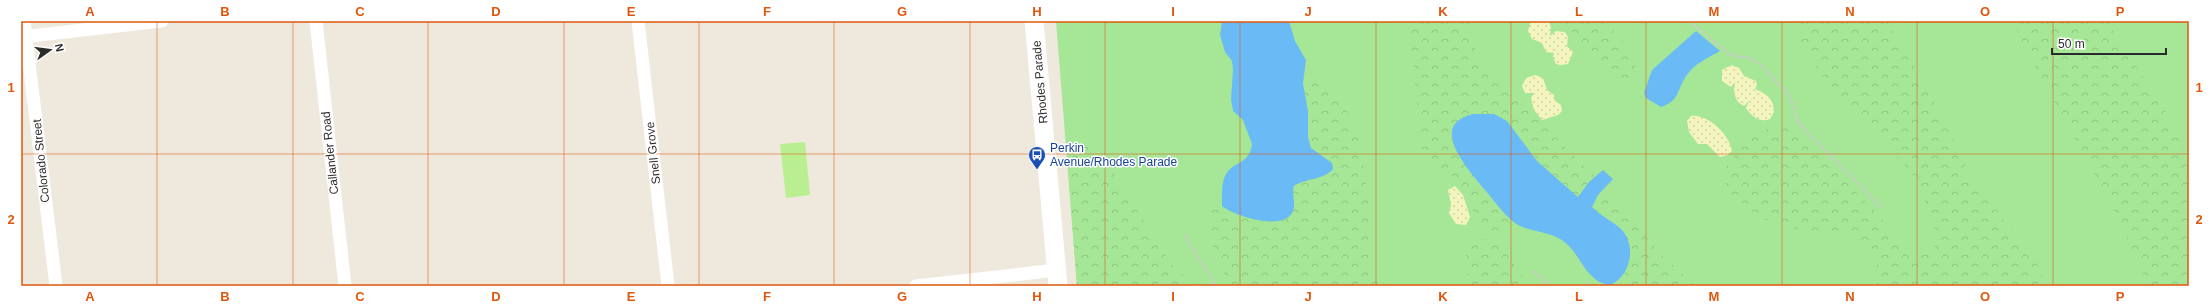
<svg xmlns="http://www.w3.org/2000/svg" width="2210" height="307" viewBox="0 0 2210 307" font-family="Helvetica,sans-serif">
<defs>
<pattern id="forest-crowns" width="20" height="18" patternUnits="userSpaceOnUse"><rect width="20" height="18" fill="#a5e796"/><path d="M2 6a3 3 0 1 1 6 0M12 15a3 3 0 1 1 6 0" fill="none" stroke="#8ec681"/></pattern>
<pattern id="sand-dots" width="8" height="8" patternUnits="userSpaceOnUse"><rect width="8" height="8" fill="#f4f4be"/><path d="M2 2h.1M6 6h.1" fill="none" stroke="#d1d1a3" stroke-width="1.8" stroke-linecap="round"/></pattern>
</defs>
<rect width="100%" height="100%" fill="#eee9dc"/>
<path fill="#a5e796" d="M1056,21h1133v265h-1112z"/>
<path fill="url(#forest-crowns)" d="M1409,21h60l11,48 39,32 76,76 -17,20 -41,-36 -16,-22 -68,7 17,26 45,52c-33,41 -44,-34 -61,-47 -4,-3 -11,-2 -15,-4 -9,-4 -13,-13 -17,-21z
M1562,21h43c14,16 29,29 32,52l-7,8 -13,-3 -19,-16z
M1796,21h91l35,57 50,101 62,79 14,28h-171v-27l-10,-15 -33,-12 -31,-1 -43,-13 -33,-27 -4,-20c18,-23 38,-54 71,-41l81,81 39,44c13,-1 19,-3 24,-16l-19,-56 -56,-67 -34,-30 -30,-46z
M2014,21h93l64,99 18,46v120h-41l-30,-68 -98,-179z
M1315,80l17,6 10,14 17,39 11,69 1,61 8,17h-147l-13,-20 -12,-37 3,-18 8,-2 41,11 35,-15 -2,-11 2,-8 9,-6 26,-5 -4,-17 -14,-10 -3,-11v-26l-5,-28z
M1079,141l14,3 13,11 8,19 56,88 25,24h-118l-11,-143z
M1602,191l21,20 37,42 36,33h-63l-10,-9c6,-13 9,-36 -2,-47 -8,-9 -20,-15 -29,-23z
M1485,239l12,3 34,44h-58c-10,-17 -12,-30 1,-46z"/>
<path fill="url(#sand-dots)" d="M1531,21h18l2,7 -1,8 6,-5 9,1 3,5 -1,9 6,6 -5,12 -8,1 -4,-1 -3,-7 1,-4 -8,-1 -4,-9 -10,-4 -4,-8z
M1731,65l8,3 5,8 12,5 1,4 -2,4c11,5 19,9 19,23l-4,7c-10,4 -18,-2 -24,-11l3,-7 -5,5c-10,-4 -11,-15 -9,-24l-4,5 -9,-6v-11z
M1535,75l8,3 4,12 7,5 1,6 6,4 1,6 -4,4 -16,5 -8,-10 -3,-12 3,-5h-9l-3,-7 4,-8z
M1691,116c17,-2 39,19 41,35l-5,4 -7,2 -13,-13h-9l-9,-12 -2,-11z
M1455,186l8,9 7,22 -4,8 -10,-1 -7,-11 2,-8 -3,-15z"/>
<path fill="#b9ef91" d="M805,142l5,53 -24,3 -6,-54z"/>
<path fill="#6abbf5" d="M1222,21h67l6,20 11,19 -3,23 5,28v26l3,11 21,15 1,6c-9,11 -27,9 -39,17 -3,9 3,19 -2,27 -10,18 -58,3 -70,-7 0,-8 -1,-24 4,-32 9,-14 23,-9 26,-30l-9,-24 -10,-9 -2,-12 2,-29 -1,-9 -7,-9 -5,-17z
M1696,31l24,20c-12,7 -25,12 -33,24 -11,15 -6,25 -26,32l-15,-9 -2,-5 8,-23z
M1473,114h21l13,7 30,40 41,36 11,-15 14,-12 10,9 -15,16 -6,12c8,8 23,16 30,23 15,17 8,47 -12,55 -26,-3 -29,-34 -50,-46 -14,-8 -32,-7 -45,-16 -12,-9 -21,-23 -31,-34 -16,-20 -57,-64 -11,-75z"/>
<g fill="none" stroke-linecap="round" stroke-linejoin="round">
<path stroke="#ccc" stroke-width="2.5" stroke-dasharray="3 2" stroke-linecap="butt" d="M1689,21l41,34 20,3 13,9 27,30 8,25 7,8 77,78
M1184,235l32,51
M1533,271l18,15"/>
<path stroke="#fff" stroke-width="13" d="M24,21l32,265
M316,21l29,265
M638,21l30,265
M21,37l141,-16
M916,286l141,-16"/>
<path stroke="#fff" stroke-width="19" d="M1034,21l24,265"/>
</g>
<path fill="none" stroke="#df570e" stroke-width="1" stroke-opacity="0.55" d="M157,21v265M293,21v265M428,21v265M564,21v265M699,21v265M834,21v265M970,21v265M1105,21v265M1240,21v265M1376,21v265M1511,21v265M1646,21v265M1782,21v265M1917,21v265M2053,21v265M21,154h2168"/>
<defs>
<symbol id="bus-pin" viewBox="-11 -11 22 30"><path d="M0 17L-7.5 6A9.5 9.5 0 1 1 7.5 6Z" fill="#1a4fb4" stroke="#fff"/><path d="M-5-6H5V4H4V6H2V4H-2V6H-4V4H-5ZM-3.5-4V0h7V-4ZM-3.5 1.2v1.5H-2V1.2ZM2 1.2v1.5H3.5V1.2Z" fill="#fff"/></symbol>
</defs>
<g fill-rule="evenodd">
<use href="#bus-pin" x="1027" y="145" width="20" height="27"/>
</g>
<g text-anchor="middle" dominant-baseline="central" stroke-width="3" stroke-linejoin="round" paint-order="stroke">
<g font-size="12" fill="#2b2b2b" stroke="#fff">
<text transform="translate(1040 82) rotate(-95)">Rhodes Parade</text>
<text transform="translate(330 153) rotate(-96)">Callander Road</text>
<text transform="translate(653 153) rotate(-96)">Snell Grove</text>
<text transform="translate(41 161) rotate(-96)">Colorado Street</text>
</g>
<g font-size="12" fill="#164399" stroke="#fff" text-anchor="start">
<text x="1050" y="148">Perkin<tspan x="1050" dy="14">Avenue/Rhodes Parade</tspan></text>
</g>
</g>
<rect width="2210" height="307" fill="none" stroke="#ffffff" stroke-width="44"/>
<g transform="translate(50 50) rotate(76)" stroke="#ffffff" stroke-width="3" paint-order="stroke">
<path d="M0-3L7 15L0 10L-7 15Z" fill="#2b2b2b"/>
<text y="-6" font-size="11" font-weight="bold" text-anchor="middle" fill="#2b2b2b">N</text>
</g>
<path d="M2052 48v6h114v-6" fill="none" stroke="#2b2b2b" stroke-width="2"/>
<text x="2058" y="48" font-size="12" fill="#2b2b2b" stroke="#ffffff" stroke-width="3" paint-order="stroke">50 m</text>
<rect x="22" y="22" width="2166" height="263" fill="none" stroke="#df570e" stroke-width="1.5"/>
<g font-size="13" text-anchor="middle" font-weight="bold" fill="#df570e">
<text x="90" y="16">A</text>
<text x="225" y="16">B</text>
<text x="360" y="16">C</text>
<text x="496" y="16">D</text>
<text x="631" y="16">E</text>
<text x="767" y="16">F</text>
<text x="902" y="16">G</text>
<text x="1037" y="16">H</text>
<text x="1173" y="16">I</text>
<text x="1308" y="16">J</text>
<text x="1443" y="16">K</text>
<text x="1579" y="16">L</text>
<text x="1714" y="16">M</text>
<text x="1850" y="16">N</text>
<text x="1985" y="16">O</text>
<text x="2120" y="16">P</text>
<text x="11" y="92">1</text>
<text x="2199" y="92">1</text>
<text x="11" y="224">2</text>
<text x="2199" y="224">2</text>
<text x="90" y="301">A</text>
<text x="225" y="301">B</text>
<text x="360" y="301">C</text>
<text x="496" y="301">D</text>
<text x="631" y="301">E</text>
<text x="767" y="301">F</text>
<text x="902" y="301">G</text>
<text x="1037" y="301">H</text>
<text x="1173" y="301">I</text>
<text x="1308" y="301">J</text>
<text x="1443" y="301">K</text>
<text x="1579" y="301">L</text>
<text x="1714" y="301">M</text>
<text x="1850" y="301">N</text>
<text x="1985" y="301">O</text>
<text x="2120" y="301">P</text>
</g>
</svg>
